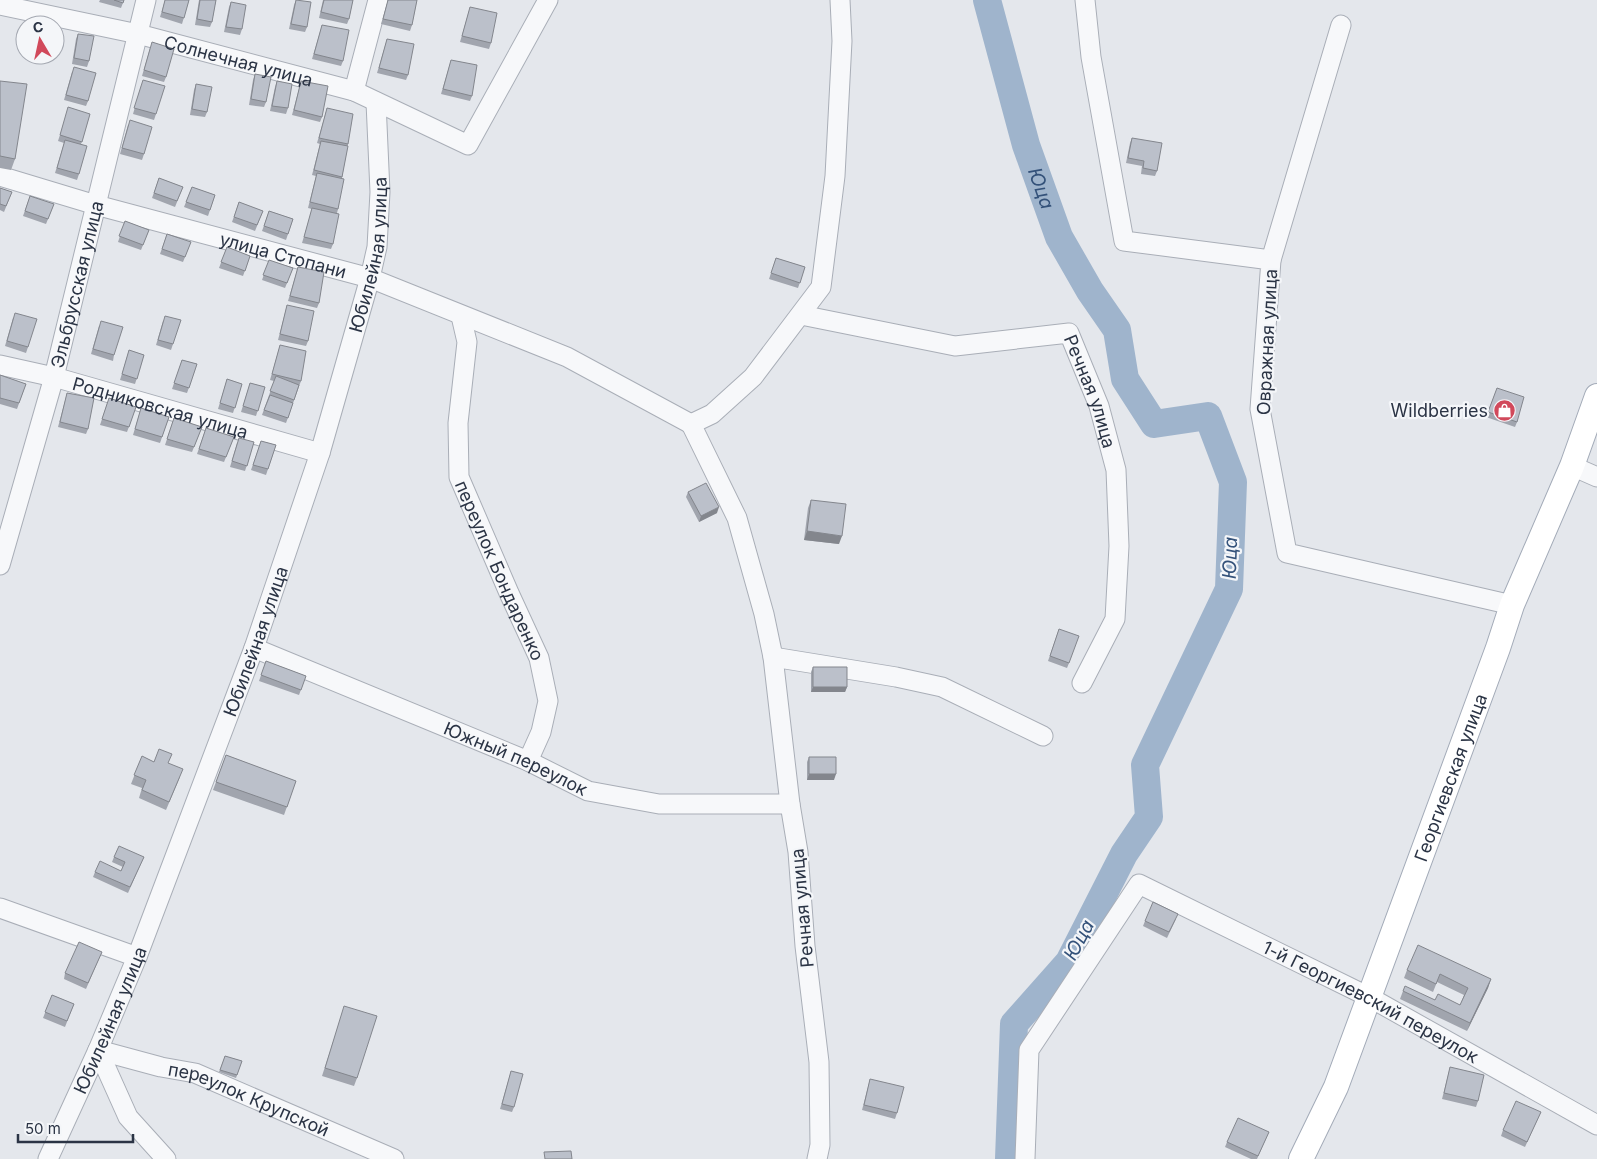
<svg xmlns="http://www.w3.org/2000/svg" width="1597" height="1159" viewBox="0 0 1597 1159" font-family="Inter,sans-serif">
<rect width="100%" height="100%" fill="#e4e7ec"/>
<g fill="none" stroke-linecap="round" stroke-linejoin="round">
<path stroke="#9fb4cc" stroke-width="28" id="s1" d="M987,0l39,145 33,92 31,54 27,39 8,49 29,45 54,-8 25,66 -4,107 -84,176 4,52 -25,37 -55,108 -55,62 -5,135"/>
<defs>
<g id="minor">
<path d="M1085,0l6,57 33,184 147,19 -11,149 27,144 225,52"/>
<path id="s2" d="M0,5l138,29 216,57 114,54 80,-145"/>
<path d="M354,91l24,-91"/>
<path id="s3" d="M0,176l96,29 274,73 197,79 124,67"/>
<path d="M1271,260l70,-235"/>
<path id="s4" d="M801,315l154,31 114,-13 30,73 17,64 3,76 -4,73 -33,64"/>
<path id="s5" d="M461,316l6,26 -9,81 1,54 50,116 30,65 9,43 -7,31 -13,29"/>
<path id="s6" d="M0,365l54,12 266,76"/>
<path d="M1572,466l25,11"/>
<path id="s7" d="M0,565l54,-188 92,-377"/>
<path id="s8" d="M254,648l274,113 60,30 71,13h131"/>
<path d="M773,657l123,20 46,10 101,49"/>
<path d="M0,908l137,49"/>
<path id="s9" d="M98,1050l63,17 34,6 199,86"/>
<path d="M98,1050l30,67 38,42"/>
<path id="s10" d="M48,1159l50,-109 39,-93 117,-309 66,-195 50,-175 7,-31 3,-55 -4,-90"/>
<path d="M817,1159l3,-14 -1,-83 -14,-116 -7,-94 -8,-48 -17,-147 -9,-43 -27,-96 -46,-94 21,-10 41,-37 68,-90 14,-111 7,-135 -2,-41"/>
<path id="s11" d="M1025,1159l4,-109 110,-166 230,113 228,128"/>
</g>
<g id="major">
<path id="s12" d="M1301,1159l35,-72 162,-439 14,-43 60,-139 25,-70"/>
</g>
</defs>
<use href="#minor" stroke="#a9aeb7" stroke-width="21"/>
<use href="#major" stroke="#a3abb8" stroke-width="26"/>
<use href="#minor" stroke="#f7f8fa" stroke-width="19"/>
<use href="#major" stroke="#fff" stroke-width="24"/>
</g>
<path fill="#a1a5ae" d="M100,0h24l-3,8 -22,-6z
M165,0h24l-7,24 -22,-7z
M199,0h17l-4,22 -2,5 -15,-2z
M296,0l11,27 -2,5 -16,-3 5,-24z
M323,0h30l-4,19 -2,5 -28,-6z
M388,0h29l-5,25 -2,6 -29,-7z
M231,2l11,27 -2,6 -16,-3 5,-25z
M470,7l21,36 -2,6 -29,-7z
M25,25v28l-5,-1z
M322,25l21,36 -2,5 -29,-7z
M78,34l11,27 -2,6 -15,-3 4,-25z
M387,39l21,36 -2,5 -29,-7z
M150,48l16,29 -2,5 -22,-6z
M451,60l21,36 -2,5 -29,-7z
M72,72l16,29 -2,5 -22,-6z
M255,74l11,28 -2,5 -15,-2 4,-25z
M0,81l15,78 -4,11 -11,-2z
M277,81l11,27 -2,6 -16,-3 5,-24z
M301,81l21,36 -2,5 -28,-7z
M196,84l11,28 -2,5 -15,-2 4,-25z
M141,86l15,28 -2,6 -21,-6z
M327,108l21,36 -6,34 -4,31 -1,4 -4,31 -2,5 -29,-6 10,-34 -4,-1 8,-32 -4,-1 8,-31 -3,-1z
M67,113l23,1 -9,30 -2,30 -2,6 -22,-7 9,-30 -6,-2z
M128,125l16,29 -2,6 -22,-6z
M1132,138l25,33 -2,5 -14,-2 1,-8 -16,-3 4,-20z
M159,178l24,9 -8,20 -23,-9z
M192,187l23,8 -7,21 -24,-9z
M0,188l12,4 -8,20 -4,-2z
M30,196l24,8 -8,20 -23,-8z
M239,202l24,9 -8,20 -23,-9z
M269,211l24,8 -7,21 -24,-9z
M125,221l24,9 -8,20 -23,-8z
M167,234l24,8 -8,20 -23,-8z
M227,247l23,9 -7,20 -24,-8z
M776,258l29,9 -7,21 -29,-9z
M269,260l24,8 -8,20 -23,-8z
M298,267l21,36 -2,5 -29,-7z
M287,305l21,36 -2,5 -28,-6z
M13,318l15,29 -2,6 -21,-7z
M163,321l10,23 -2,6 -15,-5z
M99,326l15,29 -1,6 -22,-7z
M280,345l21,36 -15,42 -24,-8 12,-34 -4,-1z
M129,350l15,5 -9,29 -15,-4z
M182,360l15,4 -10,29 -15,-4z
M0,375l26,9 -9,25 -17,-5z
M227,379l15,5 -9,29 -15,-4z
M250,383l15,4 -9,29 -15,-4z
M1497,388l20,34 -2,5 -29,-10z
M67,393l21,36 -2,5 -28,-7z
M109,398l27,9 -9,25 -27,-7z
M141,408l28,9 -9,26 -27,-8z
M174,418l28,9 -10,25 -27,-7z
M206,428l28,9 -10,25 -27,-8z
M261,441l15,4 -10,30 -15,-5z
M254,442l-9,29 -15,-4 7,-24z
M688,492l29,21 -18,9 -13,-25z
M811,500l28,44 -35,-4 4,-32z
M1059,629l10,34 -2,5 -19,-7z
M266,661l40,15 -7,19 -40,-14z
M813,667l34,20 -2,5h-34v-20z
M226,755l70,26 -12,34 -71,-25z
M142,756l12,6 14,1 12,14 -14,33 -27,-12 3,-10 -11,-4z
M809,757l25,23h-27v-18z
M114,857h30l-16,36 -35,-16 2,-5 26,-1 2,-4 -11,-5z
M1176,919l-9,19 -24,-12 2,-5z
M102,952l-16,37 -22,-10 1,-6z
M1407,970l84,9 -3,9 -21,43 -67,-32 3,-8 32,9 25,5 4,-10 -27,-13 -4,10 -29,-14z
M52,995l22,9 -9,23 -22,-9z
M342,1014l15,64 -3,8 -32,-10z
M225,1056l17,5 -6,17 -17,-6z
M1450,1067l28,34 -2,6 -34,-8z
M511,1071l3,36 -2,5 -12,-3z
M870,1079l27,34 -2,6 -33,-9z
M1541,1112l-16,35 -24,-11 2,-6z
M1269,1132l-12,27h-6l-26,-12 2,-5z"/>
<path fill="#83868d" d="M719,507l-2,6 -18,9 2,-6z
M807,531l35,5 -3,8 -35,-4z
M813,687h34l-2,5h-34z
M809,774h27l-2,6h-27z
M1491,979l-3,9 -21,43 3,-8z"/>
<path fill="#bbc0ca" stroke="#83868d" d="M114,0h10l-1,3z
M165,0h24l-5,18 -22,-6z
M200,0h16l-4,22 -15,-3z
M296,0l15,2 -4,25 -16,-3z
M324,0h29l-4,19 -28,-7z
M388,0h29l-5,25 -29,-6z
M231,2l15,3 -4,24 -16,-2z
M470,7l27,6 -6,30 -29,-7z
M26,22l16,3h-16z
M322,25l27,5 -6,31 -29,-7z
M25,28v19h-3z
M78,34l16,2 -5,25 -15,-3z
M387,39l27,5 -6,31 -29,-7z
M152,42l22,7 -8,28 -22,-7z
M451,60l26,5 -5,31 -29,-7z
M74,67l22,6 -8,28 -22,-6z
M255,74l16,3 -5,25 -15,-3z
M143,80l22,6 -9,28 -22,-6z
M0,81l27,3 -12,75 -15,-3z
M277,81l15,3 -4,24 -16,-2z
M301,81l27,5 -6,31 -28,-7z
M196,84l16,3 -5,25 -15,-3z
M68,107l22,7 -8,28 -22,-7z
M327,108l26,6 -5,30 -29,-6z
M130,120l22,7 -8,27 -22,-6z
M1132,138l30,5 -5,28 -14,-3 1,-7 -16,-3z
M65,140l22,6 -8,28 -22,-6z
M321,141l27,5 -6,31 -28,-7z
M317,173l27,6 -6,30 -28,-7z
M159,178l24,9 -6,14 -23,-8z
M192,187l23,8 -5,15 -24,-8z
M0,188l12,4 -6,14 -6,-2z
M30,196l24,8 -6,15 -23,-8z
M239,202l24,9 -6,14 -23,-8z
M312,208l27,6 -6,30 -29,-7z
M269,211l24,8 -5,15 -24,-8z
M125,221l24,9 -6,15 -24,-9z
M167,234l24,8 -6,15 -23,-8z
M227,247l23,9 -5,15 -24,-9z
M776,258l29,9 -5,16 -29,-10z
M269,260l24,8 -6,15 -24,-8z
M298,267l26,5 -5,31 -29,-7z
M287,305l27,6 -6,30 -28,-7z
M15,313l22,6 -9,28 -21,-6z
M165,316l16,4 -8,24 -15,-4z
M101,321l22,6 -9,28 -21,-6z
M280,345l26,6 -5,30 -29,-7z
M129,350l15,5 -7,24 -15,-5z
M182,360l15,4 -8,24 -15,-5z
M0,375l26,9 -7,19 -19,-5z
M276,376l23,9 -5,15 -24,-9z
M227,379l15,5 -7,24 -15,-5z
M250,383l15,4 -7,24 -15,-5z
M1497,388l27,9 -7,25 -29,-10z
M67,393l27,5 -6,31 -28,-7z
M270,395l23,8 -5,15 -24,-8z
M109,398l27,9 -7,20 -27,-8z
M141,408l28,9 -7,20 -27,-8z
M174,418l28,9 -8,20 -27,-8z
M206,428l28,9 -8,20 -27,-8z
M239,438l15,4 -7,24 -15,-5z
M261,441l15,4 -8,24 -15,-4z
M706,483l13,24 -18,9 -13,-24z
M811,500l35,4 -4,32 -35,-5z
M1059,629l20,7 -10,27 -19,-7z
M266,661l40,15 -5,14 -40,-15z
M813,667h34v20h-34z
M159,749l13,5 -4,9 15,6 -14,33 -27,-12 4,-10 -12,-5 8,-19 12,6z
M226,755l70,26 -9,26 -71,-25z
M809,757h27v17h-27z
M119,846l25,11 -14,30 -35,-15 5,-11 21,10 4,-9 -11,-5z
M1153,902l25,12 -9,18 -24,-11z
M79,942l23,10 -14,31 -23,-10z
M1418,945l73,34 -21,44 -67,-32 2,-5 30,14 3,-6 22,11 8,-17 -28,-14 -4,10 -29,-14z
M52,995l22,9 -7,17 -22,-9z
M344,1006l33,10 -20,62 -32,-10z
M225,1056l17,5 -5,14 -17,-5z
M1450,1067l34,8 -6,26 -34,-8z
M511,1071l12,3 -9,33 -12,-3z
M870,1079l34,8 -7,26 -33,-8z
M1516,1101l25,11 -14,30 -24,-12z
M1238,1118l31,14 -11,24 -31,-14z
M571,1151l1,8h-27l-1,-7z"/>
<defs>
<symbol id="shop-disc" viewBox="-11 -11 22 22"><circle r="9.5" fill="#d1495b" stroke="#f4f6f9"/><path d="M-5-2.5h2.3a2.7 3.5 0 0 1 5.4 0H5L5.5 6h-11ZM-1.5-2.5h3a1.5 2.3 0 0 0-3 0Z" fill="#fff"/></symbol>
</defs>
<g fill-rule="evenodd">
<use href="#shop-disc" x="1492" y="398" width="25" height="25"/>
</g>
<g text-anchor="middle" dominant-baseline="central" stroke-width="4.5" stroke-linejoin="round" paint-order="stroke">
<g font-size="18" fill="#2b3445" stroke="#f4f6f9">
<text stroke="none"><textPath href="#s2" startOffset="245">Солнечная улица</textPath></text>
<text stroke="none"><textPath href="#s10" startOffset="962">Юбилейная улица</textPath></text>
<text stroke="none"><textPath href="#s3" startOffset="294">улица Стопани</textPath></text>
<text stroke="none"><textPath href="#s7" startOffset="291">Эльбрусская улица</textPath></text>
<text transform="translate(1267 342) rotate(-87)">Овражная улица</text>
<text stroke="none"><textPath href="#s4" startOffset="334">Речная улица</textPath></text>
<text stroke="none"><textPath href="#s6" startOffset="166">Родниковская улица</textPath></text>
<text stroke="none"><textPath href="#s5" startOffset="264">переулок Бондаренко</textPath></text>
<text stroke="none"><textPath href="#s10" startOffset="558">Юбилейная улица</textPath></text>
<text stroke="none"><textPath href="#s8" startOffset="284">Южный переулок</textPath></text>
<text stroke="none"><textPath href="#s12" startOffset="410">Георгиевская улица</textPath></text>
<text transform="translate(802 908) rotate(-95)">Речная улица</text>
<text stroke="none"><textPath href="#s11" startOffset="568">1-й Георгиевский переулок</textPath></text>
<text stroke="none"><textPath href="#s10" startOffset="152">Юбилейная улица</textPath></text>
<text stroke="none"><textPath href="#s9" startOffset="159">переулок Крупской</textPath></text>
</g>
<g font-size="18" fill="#2b3445" stroke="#f4f6f9" text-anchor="end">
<text x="1488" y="410">Wildberries</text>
</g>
<g font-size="19" font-style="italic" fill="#34527a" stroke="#f4f6f9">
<text stroke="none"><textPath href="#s1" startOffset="196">Юца</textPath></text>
<text transform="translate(1230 558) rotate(-88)">Юца</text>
<text transform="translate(1079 940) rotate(-62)">Юца</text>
</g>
</g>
<g transform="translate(40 40) rotate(351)"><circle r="24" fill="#f4f6f9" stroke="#a4a8b1"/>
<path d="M0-4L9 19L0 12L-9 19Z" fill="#d1495b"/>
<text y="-8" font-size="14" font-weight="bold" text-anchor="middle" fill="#2b3445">С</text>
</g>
<path d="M18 1134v8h115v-8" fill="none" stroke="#2b3445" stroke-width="2.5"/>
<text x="25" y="1134" font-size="15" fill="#2b3445" stroke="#f4f6f9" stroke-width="4" paint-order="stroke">50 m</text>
</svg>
